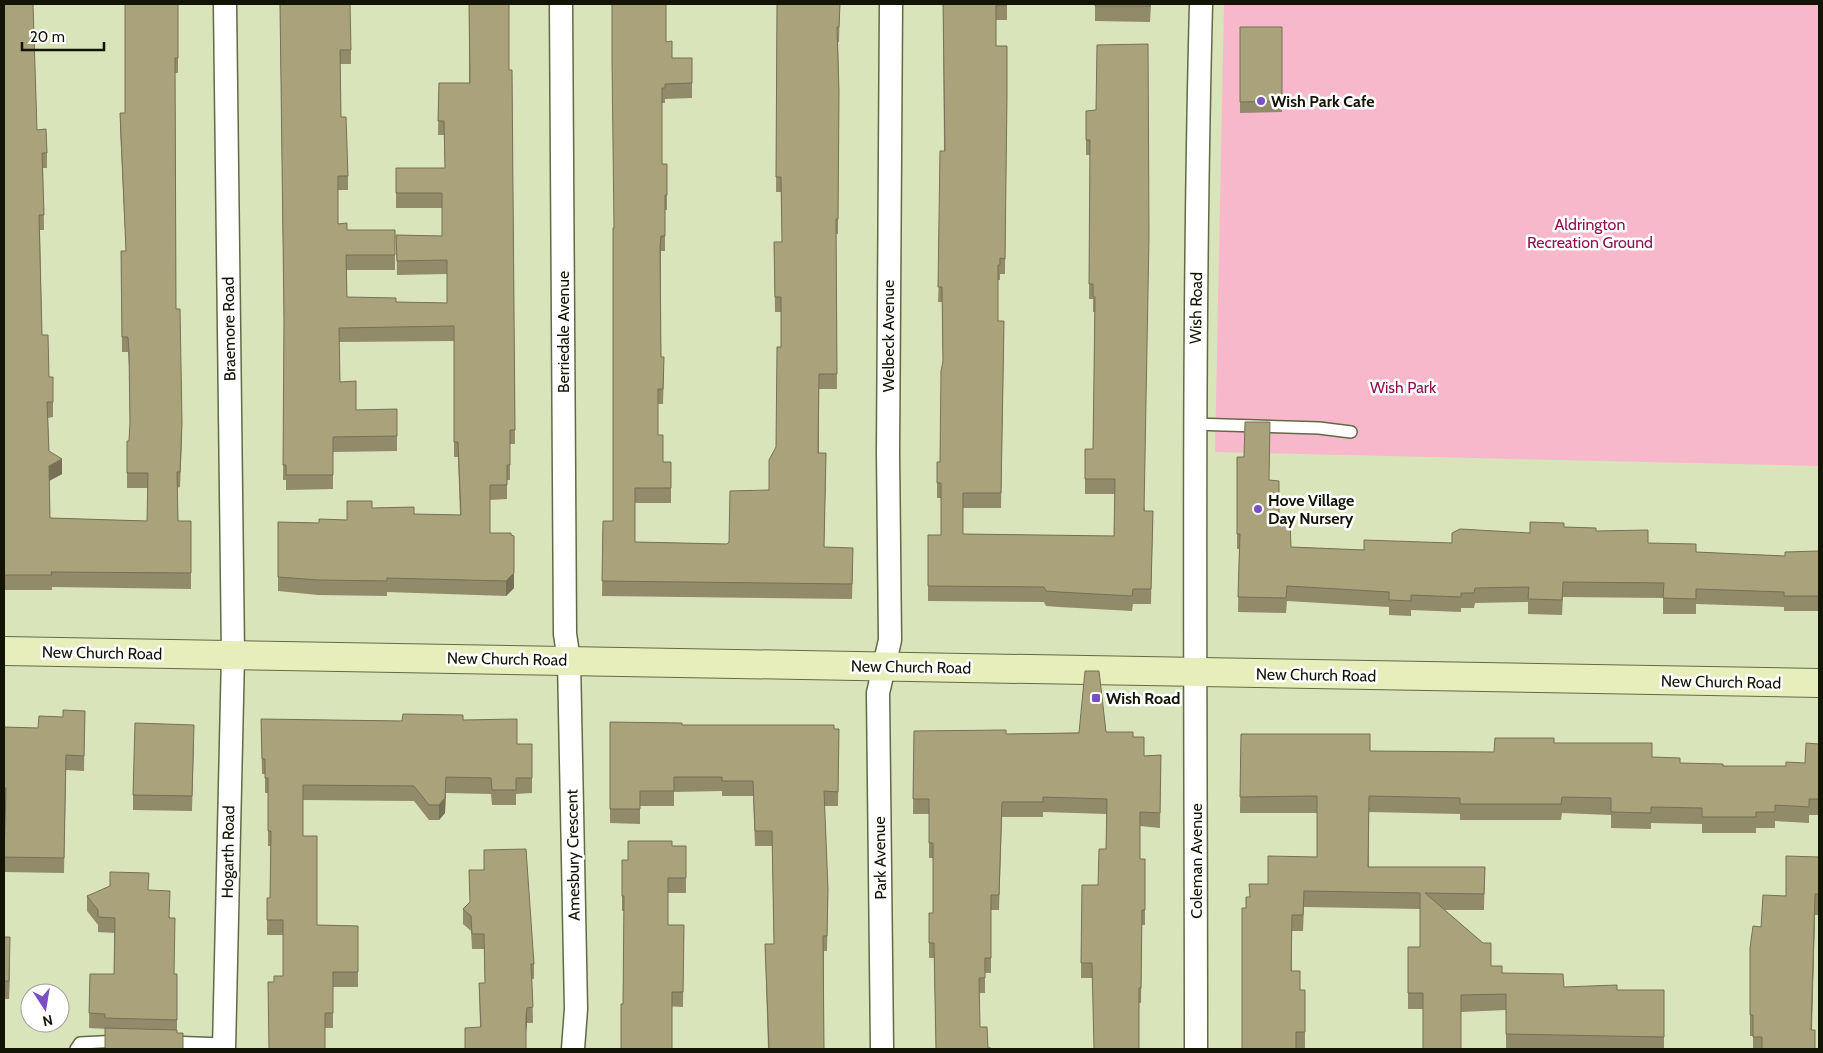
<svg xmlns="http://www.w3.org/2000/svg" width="1823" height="1053" viewBox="0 0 1823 1053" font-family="Cabin,sans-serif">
<rect width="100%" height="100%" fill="#dae4bb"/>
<path fill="#f8b8cc" d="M1224,4h595v462l-604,-14z"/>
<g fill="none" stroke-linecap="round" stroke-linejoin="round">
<defs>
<path id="service" d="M1194,424l125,4 32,4
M168,1042l56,2
M76,1049l4,-6 40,-2"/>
<path id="minor" d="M561,4l4,630 4,26 7,349 -3,40
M224,1049l9,-394 -8,-651
M882,1049l-4,-356 12,-53 -2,-188 3,-448
M1196,1049c0,-348 -4,-697 5,-1045"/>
<path id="secondary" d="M4,651l1815,32"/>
</defs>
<use href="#service" stroke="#626a45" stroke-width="14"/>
<use href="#minor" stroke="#626a45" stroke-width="25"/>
<use href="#secondary" stroke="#626a45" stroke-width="30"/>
<use href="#service" stroke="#fff" stroke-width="11"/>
<use href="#minor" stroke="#fff" stroke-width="22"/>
<use href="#secondary" stroke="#e7eebb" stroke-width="28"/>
</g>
<path fill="#918b69" d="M4,4l33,126 10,23v15h-4l1,62h-4l2,105 7,42h4v40l-5,1 1,33 13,23 -13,7 1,37 97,3 1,-33h-21v-47h2l1,-15 -1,-59 -1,-15h-6l-1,-101h5l-6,-123v-15h5l53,-109v69h-3l1,236 6,130 -2,48 -3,1 1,33h13v68l-139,-2v3h-48z
M280,4l71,46v14h-11l1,53 7,59v14h-10v34l9,6h48v40h-49l1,27 49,5 51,1v-29l-50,1 -1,-40 46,1v-28h-46v-40h49l-1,-33h-6l1,-52h30v-79h-37h77v66h3l3,374h-5v36h-3v19l-17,1v33l24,55 -8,8 -119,-4v4l-69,-1 -40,-4v-69l41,1 28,-3 25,-12 42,6 46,1 -2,-58h-4v-116l-115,1 1,40 16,28 41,-1v42l-64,1v37l-47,1v-10h-3l1,-154z
M777,4h63l-1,38h-1l1,50 -1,142h-2l1,155h-18v64l7,15 -2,79 29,16 -1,36 -250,-3 1,-75h10l53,-479 6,16h20v40l-27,1v4h-3v61h5v46h-2v41h-4v106l3,15 -1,32h-5v31l5,27h8v41h-36v39l92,2 42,-54 7,-43 5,-100v-35h-6l-1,-70h8l-1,-50h-5z
M943,4h64v16h-11v26h11l-2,228h-5v6h-2v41l6,15 -3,172h-38v26l151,2 1,-42h-30v-45h8l2,-137h-2v-13h-4l1,-144h-4v-44l59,400h8l-2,93h-18l-1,7 -73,-4 -13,-1 -2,-4 -116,-1v-66h13v-37h-4v-15l3,-21 3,-100 -1,-60h-4l6,-151z
M1095,4h56l-1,18 -55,-1z
M1240,27h42v85l-42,1z
M1237,457l32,23 10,40 12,27 73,3 88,-7 78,-10 34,-6 32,4 52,12 48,9 89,4 34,-5v60h-35v-4l-88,-3v10h-33v-16l-100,-1 -1,18 -34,-1v-12l-53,1 -1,5h-13v4l-50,-2v6l-22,-1v-8l-102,-6 -1,12 -48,-1 1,-63h-2z
M85,711l-1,60 -18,-1 -2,103 -60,-1 1,-69h-1v-76l34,1 25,-11z
M261,719l141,2 61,-1 54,24h15v49l-16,1v11h-24l-1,-11 -45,-1 -1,20 -6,7h-10l-15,-19 -111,-1v36l14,89 41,1v61h-25v41h-8l-51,-46 9,-6v-41h-16v-37h3l1,-52h-3v-53h-3v-19h-3z
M610,722l72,3 152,4 5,15 -1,62h-14l4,97 -1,48h-3v98h-56l-3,-105h9l-2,-98h-17l-2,-50h-31v-5l-48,1v14h-34v18l-30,-1z
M914,731l92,3 100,-2 27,5 11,19 17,-1 -1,73 -20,-2v33h5v66h-3l-1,78h-2l-47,-25h-11l1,-93h16l8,-36 1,-35 -64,-2v5h-41l-3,93h-8v63h-6v20h-6l-43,56 -2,-91h-5v-30l4,-15v-55h-4v-44h-16z
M1241,734l129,17 124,1 60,-9 98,14 28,6 43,3h63l19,-3 14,-19v71h-10v8l-34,-2v7h-19v5h-54v-9l-51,-1v6l-40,-1v-13l-49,-2 -1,7h-101v-6l-91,-2v55h116l-1,43h-40l47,56 11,7 62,14 53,3h47v59h-158v-39l-45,2 -38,-3h-15v-62h12v-38l-116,-2 -1,24h-11v40l8,19h5v58h-9l-50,-140 3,-11 68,-40v-44h-77z
M194,740l-2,71 -59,-1v-15z
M672,846h14v47h-18v32h16l-1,82 -60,-3 1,-93h-2v-51h6z
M1819,857v58h-4l-3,115 3,19h-62v-13h-3v-88l11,-21 25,-31z
M469,870l65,94v15h-2l1,44h-6l-1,8 -46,-4 -1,-44h6l-1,-34h-12l-1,-18 -8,-7v-15l7,-6z
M149,890l21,28 4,56h3v59l-88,-5 1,-54h24v-41l-16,-1v-7l-11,-14v-15z
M4,937l6,18 -1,44h-5z"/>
<path fill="#767155" d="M62,459v15l-13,7v-15z
M514,573v15l-8,8v-15z
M446,777l-1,36 -6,7v-15z
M1815,894v21l-4,134v-19z
M10,937v18l-1,44v-18z
M527,1008v15l-1,9v-15z"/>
<path fill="#a9a27a" stroke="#767155" d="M4,4h29l4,126 9,-1 1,24h-5l2,62h-5l3,120h6l1,42h4v25h-6l2,49 13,8 -13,7 1,52 97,3 1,-48h-21v-32h2l1,-19 -1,-70 -1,-15h-6l-1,-86h5l-6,-138h5v-109h53v54h-3l1,251h4l2,114 -2,49h-3l1,49h13v52l-140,-1 1,3h-48z
M280,4h70l1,46h-11l1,67h5l2,59h-10v48l9,-1v7h48v25h-49l1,42 49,1v4l51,1v-43l-50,1 -1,-26 46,1v-43h-46v-25h49l-1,-47h-6l1,-38h31l-1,-79h40v66h3l3,360h-5v35h-3v20h-17v48h21v2l3,1v37l-8,8 -119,-3v3l-69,-1 -40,-3v-55l41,1v-4l28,1v-19h25v7l42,-1v7l47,1 -3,-73h-4v-116l-115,2 1,54 16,-1v29l41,-1v27l-64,1v38h-47v-10h-3l1,-147z
M612,4h54v38l6,-1v17h20v25l-27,1v4h-3v76h5v31h-2v41h-4l-1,11 1,110h3l-1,32h-5v46h5v27h8v26h-36v54l92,2 2,-2 1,-51 39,-1v-30l7,-13 1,-100h4v-50h-6l-1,-55h8l-1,-65h-5l1,-173h63l-1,23h-2l2,65 -1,127h-2l1,155h-18l-1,79h8l-2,94 29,1 -1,36 -250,-3 1,-60h10v-293h1l-2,-167z
M943,4h64v1h-11v41h11v50l-2,163 -5,-1v7h-2v56h6l-3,172h-38v41l151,2 1,-57h-30v-30h8l2,-152 -2,-1v-12h-4l1,-144h-4v-29l10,-1 1,-65 51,-1 1,192 -5,275h9l-2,78h-18l-1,7 -73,-4 -13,-1 -2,-4 -116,-1v-51h13v-52h-4v-21h3l1,-91 2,-10 -1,-74h-4l2,-136h5z
M1095,4h55v2h-55z
M1240,27h42v74l-42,1z
M1245,422h25l-1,58 10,1v39h11l1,27 73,3v-10l88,3v-10l8,-4 70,4v-11l34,1v4l32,1v3l52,-1v13l48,1v8l89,4v-4l34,-1v45h-35v-4l-88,-3v10l-33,-1 1,-15 -101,-1 -1,18 -34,-1 1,-12 -54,1 -1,5h-13v4l-50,-2v6l-22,-1v-8l-102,-6 -1,12 -48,-1 2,-63h-3v-77h7z
M1085,671h14l7,61h27v5h11v19l17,-1 -1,58 -20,-1v47h5v51h-3l-1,78h-2v61h-45l-2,-86h-11l1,-78h16l1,-36h7l1,-50 -64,-2v5h-41l-3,93h-8v63h-6v20h-6l1,49h7l1,21h3v1h-55l-2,-106h-5v-30h4v-70h-4v-44h-16l1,-68 92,-1v4l73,-1z
M63,710l22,1 -1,45 -18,-1 -2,103 -60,-1 2,-69h-2v-61l34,1 1,-12 24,1z
M403,714l60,1v5l54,-1v25h15v34h-16v12h-24l-1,-12 -45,-1 -1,21 -6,7h-10l-15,-19 -111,-1v51h14v89l41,1v46h-25v41h-8v36h-56l-1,-67h6v-6h9v-56h-16v-22h3l1,-67h-3v-53h-3v-19h-3l-1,-40 141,2z
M610,722l72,1v2h152v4h5l-1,63 -14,-1 4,98 -1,47h-4l1,113h-55l-4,-105h9l-2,-113h-17l-2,-50h-31v-4h-48v14h-34v18h-30z
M135,723l59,2 -2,71 -59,-1z
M1241,734h129v17l124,1 1,-14h59v5h98v14l28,1v5l43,1v2h63v-4l19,1 1,-20 13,1v55h-10v8l-34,-2v7h-19v5h-54v-9l-51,-1v6l-40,-1v-14l-49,-1 -1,7h-101v-6l-91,-2 -1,71h117l-1,27 -59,-1 58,50h8v23h11v7l61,1 1,13 53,-2v5h47v47l-158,-3v-40l-45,1v54h-38v-56h-15v-46h12v-54l-116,-2 -1,24h-11l-1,56h9v19h5v42h-9v17h-54v-141h4v-11h4l-1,-13h19v-28l49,1v-61l-77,1z
M628,841h44v5h14v32h-18v47h16l-1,67h-11v57h-51v-45h2l1,-108h-2v-36h6z
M526,849l8,115h-3l2,43 -6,1 -1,9v32h-61v-21l16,-1 -2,-44h6l-1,-49h-12l-1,-18 -8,-7 7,-7 -1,-32h15v-20z
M1786,856l33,1v37h-4l-4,136h4v19h-53v-12h-9v-22h-3v-67l3,-22 8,1 2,-32 23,1z
M110,872l39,1 -1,17 22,1 -1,27h6l-1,56h3v46l-72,-2v-4l-16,-1 1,-39h24l1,-56 -17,-1v-7l-11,-14 23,-10z
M4,937h6l-1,44h-5z
M105,1028l72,2v3h6v16h-78z"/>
<g fill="#7d4dc6" stroke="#fff" stroke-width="2">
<circle cx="1261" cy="101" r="5"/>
<circle cx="1258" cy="509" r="5"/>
<rect x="1091" y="693" width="10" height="10" rx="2.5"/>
</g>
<g text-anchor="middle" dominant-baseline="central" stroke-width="5" stroke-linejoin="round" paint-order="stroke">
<g font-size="16" font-weight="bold" fill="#121506" stroke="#fff" text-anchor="start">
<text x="1271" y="101">Wish Park Cafe</text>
<text x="1268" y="500">Hove Village<tspan x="1268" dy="18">Day Nursery</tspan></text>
<text x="1106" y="698">Wish Road</text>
</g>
<g font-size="16" fill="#911250" stroke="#fff">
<text x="1590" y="224">Aldrington<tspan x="1590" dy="18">Recreation Ground</tspan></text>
<text x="1403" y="387">Wish Park</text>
</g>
<g font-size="16" fill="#121506" stroke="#fff">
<text transform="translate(1196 308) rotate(-89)">Wish Road</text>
<text transform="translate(229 329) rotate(-91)">Braemore Road</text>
<text transform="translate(563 332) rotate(-90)">Berriedale Avenue</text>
<text transform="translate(888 336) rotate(-90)">Welbeck Avenue</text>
<text transform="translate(102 653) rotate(1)">New Church Road</text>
<text transform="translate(507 659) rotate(1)">New Church Road</text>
<text transform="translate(911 667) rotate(1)">New Church Road</text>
<text transform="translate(1316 675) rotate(1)">New Church Road</text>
<text transform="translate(1721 682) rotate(1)">New Church Road</text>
<text transform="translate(228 852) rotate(-89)">Hogarth Road</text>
<text transform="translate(573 855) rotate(-91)">Amesbury Crescent</text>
<text transform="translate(880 858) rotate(-91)">Park Avenue</text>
<text transform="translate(1196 861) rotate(-90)">Coleman Avenue</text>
</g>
</g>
<rect width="1823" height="1053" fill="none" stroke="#121506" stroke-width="10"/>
<g transform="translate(45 1008) rotate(168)"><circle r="24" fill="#ffffff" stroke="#a0a19b"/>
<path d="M0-4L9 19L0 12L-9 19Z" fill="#7d4dc6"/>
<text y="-8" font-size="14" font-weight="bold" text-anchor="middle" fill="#121506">N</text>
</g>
<path d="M22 42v8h82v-8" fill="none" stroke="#121506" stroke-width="2.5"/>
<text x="30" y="42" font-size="15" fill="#121506" stroke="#ffffff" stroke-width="4" paint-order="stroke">20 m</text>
</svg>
